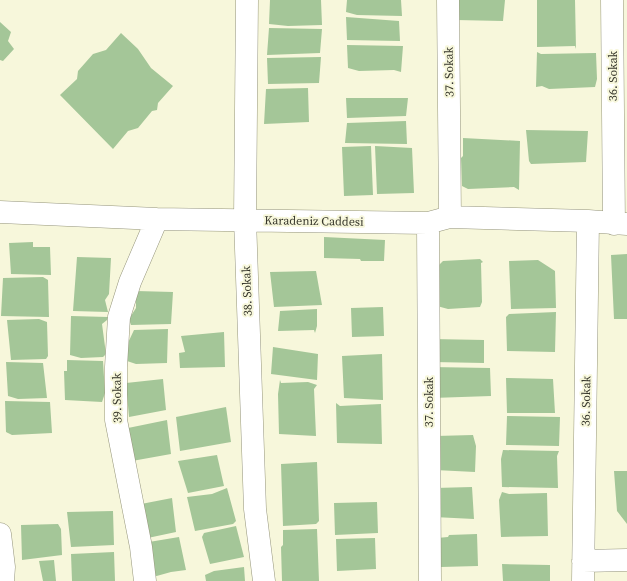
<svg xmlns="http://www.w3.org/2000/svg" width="627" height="581" viewBox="0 0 627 581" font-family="'Source Serif 4',serif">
<rect width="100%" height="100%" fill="#f7f7db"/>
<path fill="#a4c698" d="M270,0h51l1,25 -34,1 -19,-2z
M347,0h54l1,16 -45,-1 -11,-3z
M454,0h51l-2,21 -47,-1z
M537,0h38l1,49 -1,-3 -38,1z
M346,17l53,4 1,20 -53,-1z
M0,22l11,10 -3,9 6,8 -11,12 -3,-1z
M269,28l53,1 -2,24 -53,2z
M121,33l17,16 13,19 22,18 -15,17 -1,7 -5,1 -14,17 -10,3 -15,18 -53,-54 17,-16 1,-8 15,-17 13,-4z
M347,45l56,1 -2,26 -7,-2 -35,1 -11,-3z
M537,52l4,2 55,-1 1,26 -2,8 -46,2 -7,-3 -6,1z
M321,57l-2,26 -51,1 -1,-26z
M308,88l1,34 -45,2 2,-35z
M346,98h62l-2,18 -59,2z
M406,121l1,23 -62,-1 2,-20z
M526,130l62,1 -2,31 -55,2 -2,-3z
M463,138l57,3 -1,49 -5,-3 -46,2 -6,-3 -1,-28 2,-2z
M371,146l2,49 -29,1 -2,-49z
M375,146l37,2 2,45 -37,1z
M324,237l61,3 -1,21h-23l-1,-2 -36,-1z
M33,242v5h17l1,28 -40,-1 -2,-31z
M627,254v65h-13l-3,-64z
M77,257l34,1 -2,36 -4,6 3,12 -35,-1z
M480,259l3,3 -2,1 1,39 -2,5 -32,2 -11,-3 -2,-37 8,-8z
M538,260l17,11 1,37 -45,1 -2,-48z
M316,271l6,34 -48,2 -4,-35z
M43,277l5,3 1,37 -48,-1 2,-38z
M136,291l37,1 -2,32 -40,1 -2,-6 7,-11z
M383,307l1,29 -32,1 -1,-29z
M317,309v17l-2,7 -1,-3 -36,1 2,-20z
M556,312l-1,40 -48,-1 -1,-34 3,-3z
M71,316l37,1 -1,3 -5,4 4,30 -3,3 -22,1 -11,-3z
M39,319l8,3 1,34 -2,3 -35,1 -4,-40z
M168,329l-1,34 -31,1 -9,-3v-16l7,-15z
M224,332l1,35 -45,1 -1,-15 6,-1 -4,-16z
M432,339l52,1v23l-51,-1z
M273,347l45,7 -1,26 -46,-6z
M382,354l1,46 -39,-2 -2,-42z
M67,360l36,1 2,32 -3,9 -37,-2 -1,-29h3z
M6,362l37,1 4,35 -29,1 -10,-3z
M431,367l59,1 1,28 -59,2z
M506,378l47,1 2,34h-48z
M163,379l3,31 -37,7 -3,-34z
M280,380l1,3 27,-1 9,3 -3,4 2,47 -37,-2 -1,-40z
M5,401l45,1 2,31 -40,2 -6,-3z
M336,403l4,3 41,-2 1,40 -45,-1z
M226,407l5,35 -51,9 -4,-34z
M507,416l53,1 -1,29 -53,-1z
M167,420l4,34 -39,7 -4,-33z
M473,435l3,11 -1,26 -40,-2 1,-34z
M503,450l56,1 -2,5 1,32 -56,-1 -1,-28z
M217,455l7,31 -36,7 -10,-32z
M317,462l2,59 -3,3 -33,2 -2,-62z
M614,471h13v53l-10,-13z
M472,487l2,32 -40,-2 1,-29z
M227,488l9,33 -3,3 -38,7 -8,-34 25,-3z
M502,492l7,2 38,-1 1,43 -47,1 -2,-37z
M172,498l4,34 -33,7 -7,-34z
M377,502l1,31 -43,2 -1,-32z
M113,511l1,34 -43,2 -4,-35z
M58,524l3,5 1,26 -40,5 -1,-35z
M236,526l8,31 -34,7 -8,-27 2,-4z
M317,529l2,52h-37l-1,-34 2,-2v-15z
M477,534l1,32 -37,1 -4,-29 11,-1 1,-2z
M179,537l7,33 -15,2 -18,5 -10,-34z
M375,538l1,31 -39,2 -1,-32z
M114,552l1,29h-43l-1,-27z
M54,560l2,21h-13l-4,-20z
M502,564l48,1v16h-47z
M244,567l1,14h-39l-1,-6 9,-4z"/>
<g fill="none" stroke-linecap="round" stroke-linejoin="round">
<defs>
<path id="street" d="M247,0l-2,219 10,290 9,72
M448,0l2,217
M612,0l2,224
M0,212l157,7 271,4 22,-6 138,4 39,3
M428,223l2,358
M0,534l4,33 -1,14
M583,561l44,-1
M145,581l-4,-34 -25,-127v-53l3,-50 11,-35 27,-63
M583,581l5,-360"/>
</defs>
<use href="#street" stroke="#96967d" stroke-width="23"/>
<use href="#street" stroke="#fff" stroke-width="22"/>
</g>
<g text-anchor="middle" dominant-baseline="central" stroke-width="4" stroke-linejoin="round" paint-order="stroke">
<g font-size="12" fill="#35352a" stroke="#f7f7db">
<text transform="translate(449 72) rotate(-91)">37. Sokak</text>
<text transform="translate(613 76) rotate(-90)">36. Sokak</text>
<text transform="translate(314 221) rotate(1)">Karadeniz Caddesi</text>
<text transform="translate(247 291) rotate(-92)">38. Sokak</text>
<text transform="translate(117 398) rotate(-91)">39. Sokak</text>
<text transform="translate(586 401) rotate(-89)">36. Sokak</text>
<text transform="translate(429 402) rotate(-90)">37. Sokak</text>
</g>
</g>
</svg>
